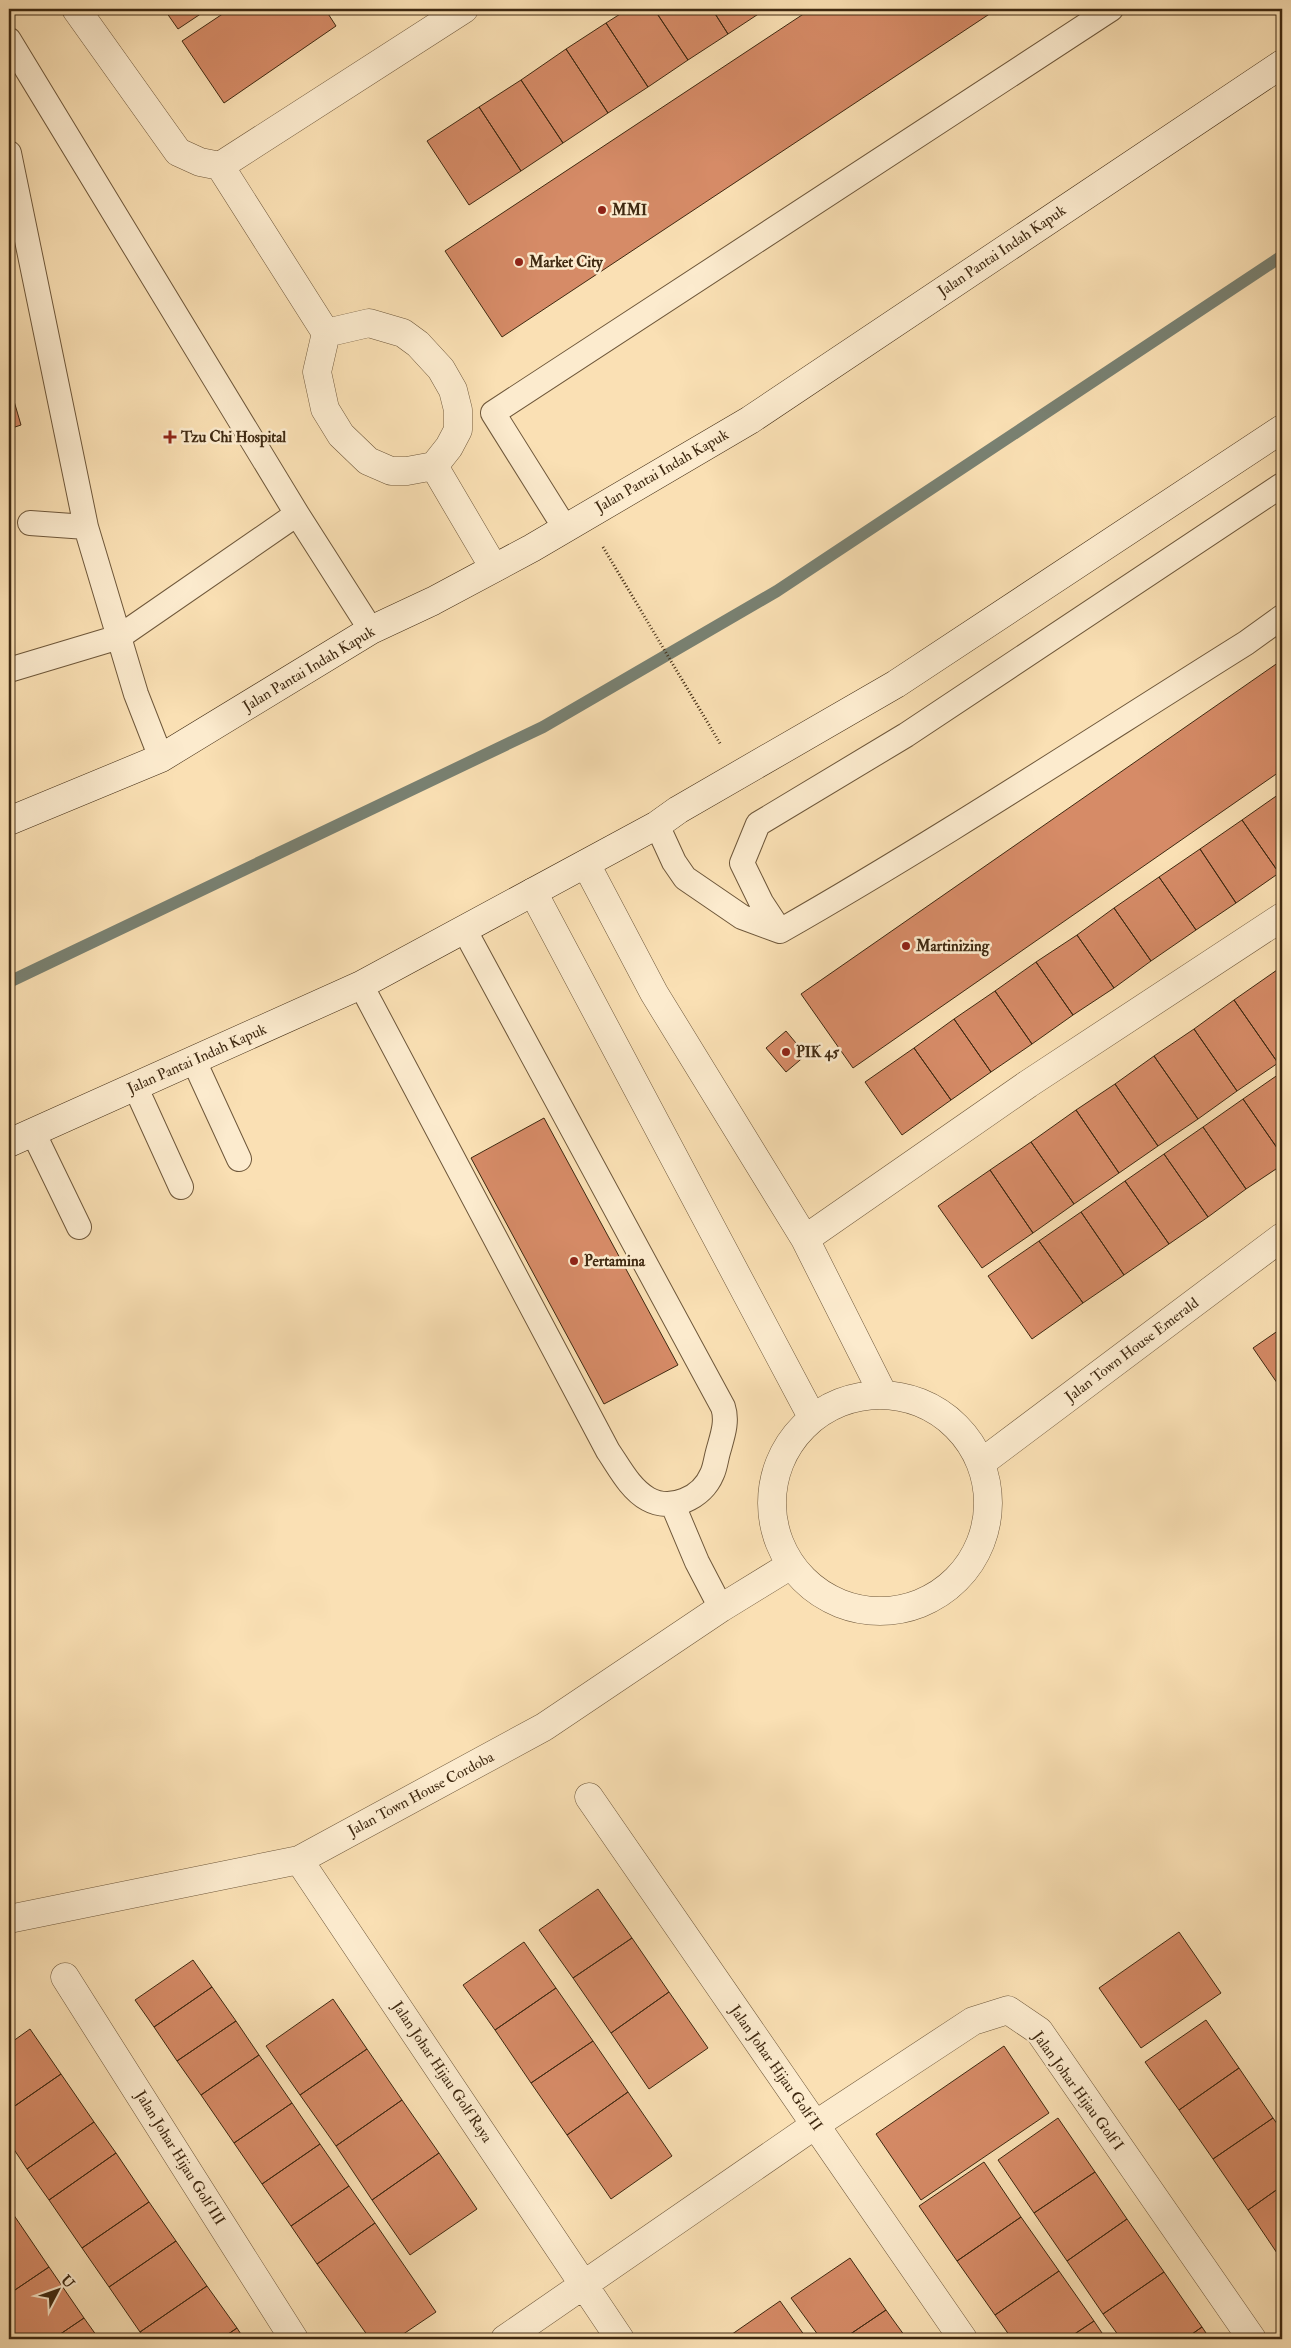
<svg xmlns="http://www.w3.org/2000/svg" width="1291" height="2348" viewBox="0 0 1291 2348" font-family="'IM FELL Double Pica',serif">
<rect width="100%" height="100%" fill="#fae0b4"/>
<filter id="stains"><feTurbulence type="fractalNoise" baseFrequency=".004" numOctaves="4"/><feColorMatrix values="0 0 0 0 .2 0 0 0 0 .09 0 0 0 0 .02 0 0 0 .5 -.17"/></filter>
<radialGradient id="worn" r=".72"><stop offset=".6" stop-color="#630" stop-opacity="0"/><stop offset="1" stop-color="#630" stop-opacity=".3"/></radialGradient>
<g fill="none" stroke-linecap="round" stroke-linejoin="round">
<path stroke="#798172" stroke-width="12" d="M9,982l534,-255 234,-136 505,-335"/>
</g>
<path fill="#d68b67" stroke="#3f2911" d="M164,9h44l-30,20z
M230,9h95l11,17 -112,77 -42,-62z
M628,9h26l34,51 -40,27 -42,-64z
M654,9h58l16,25 -40,26z
M712,9h54l-38,25z
M811,9h186l-495,328 -57,-86z
M606,23l42,64 -40,26 -42,-64z
M566,49l42,64 -45,30 -42,-63z
M521,80l42,63 -42,28 -42,-64z
M479,107l42,64 -52,34 -42,-64z
M9,384l12,41 -12,4z
M1282,660v110l-429,298 -52,-74z
M1282,792v79l-3,2 -37,-53z
M1242,820l37,53 -43,30 -36,-54z
M1200,849l36,54 -40,27 -37,-53z
M1159,877l37,53 -45,31 -37,-53z
M1114,908l37,53 -37,27 -37,-53z
M1077,935l37,53 -41,27 -37,-53z
M1036,962l37,53 -41,29 -37,-53z
M1277,970l5,8v82l-4,3 -44,-63z
M995,991l37,53 -41,28 -37,-53z
M1234,1000l44,63 -41,28 -43,-62z
M954,1019l37,53 -40,28 -37,-52z
M1194,1029l43,62 -39,28 -44,-63z
M786,1031l20,24 -20,17 -20,-24z
M914,1048l37,52 -49,35 -37,-53z
M1154,1056l44,63 -40,27 -43,-62z
M1282,1072v83l-39,-56z
M1115,1084l43,62 -39,27 -43,-63z
M1243,1099l39,56v10l-36,24 -43,-62z
M1076,1110l43,63 -45,31 -43,-62z
M544,1118l134,247 -74,39 -133,-246z
M1203,1127l43,62 -38,28 -44,-63z
M1031,1142l43,62 -41,29 -43,-63z
M1164,1154l44,63 -39,27 -44,-63z
M990,1170l43,63 -51,35 -44,-62z
M1125,1181l44,63 -45,31 -43,-63z
M1081,1212l43,63 -41,28 -44,-62z
M1039,1241l44,62 -51,36 -44,-63z
M1282,1328v62l-29,-42z
M598,1889l34,49 -59,40 -34,-48z
M1179,1932l42,61 -80,55 -42,-60z
M632,1938l37,54 -58,41 -38,-55z
M524,1942l32,46 -61,42 -32,-45z
M193,1960l19,27 -58,40 -19,-27z
M212,1987l24,34 -59,40 -23,-34z
M556,1988l37,53 -62,42 -36,-53z
M669,1992l39,56 -59,41 -38,-56z
M333,1999l34,50 -67,46 -34,-49z
M1206,2020l33,48 -60,42 -34,-48z
M236,2021l23,34 -58,40 -24,-34z
M30,2029l31,45 -52,36v-66z
M593,2041l35,51 -61,43 -36,-52z
M1004,2046l45,67 -128,87 -45,-66z
M367,2049l35,51 -66,46 -36,-51z
M259,2055l33,48 -58,40 -33,-48z
M1239,2068l34,50 -60,41 -34,-49z
M61,2074l33,48 -67,47 -18,-27v-32z
M628,2092l44,64 -61,43 -44,-64z
M402,2100l37,53 -67,47 -36,-54z
M292,2103l28,41 -58,40 -28,-41z
M1058,2118l37,54 -61,41 -36,-53z
M1273,2118l9,13v55l-34,24 -35,-51z
M94,2122l22,31 -67,47 -22,-31z
M320,2144l29,42 -58,40 -29,-42z
M116,2153l33,49 -67,46 -33,-48z
M439,2153l38,56 -67,46 -38,-55z
M984,2162l37,55 -64,44 -38,-55z
M1095,2172l32,47 -60,42 -33,-48z
M349,2186l26,37 -58,41 -26,-38z
M1282,2186v64l-5,3 -29,-43z
M149,2202l27,39 -67,46 -27,-39z
M9,2208l40,59 -40,27z
M1021,2217l38,54 -64,44 -38,-54z
M1127,2219l37,53 -61,42 -36,-53z
M375,2223l61,89 -40,27h-26l-53,-75z
M176,2241l31,45 -67,46 -31,-45z
M850,2258l36,52 -43,29h-22l-30,-41z
M49,2267l35,51 -31,21h-42l-2,-2v-43z
M1059,2271l35,50 -27,18h-55l-17,-24z
M1164,2272l38,55 -17,12h-64l-18,-25z
M207,2286l30,42 -16,11h-76l-5,-7z
M780,2301l27,38h-82z
M886,2310l21,29h-64z
M84,2318l15,21h-46z
M1094,2321l12,18h-39z
M1202,2327l8,12h-25z
M237,2328l7,11h-23z"/>
<g fill="none" stroke-linecap="round" stroke-linejoin="round">
<defs>
<path id="service" d="M9,40l288,474 74,116
M9,153l77,374 50,167 25,64
M30,523l56,4
M565,528l-72,-115 618,-404
M9,670l110,-33 178,-123
M657,825l17,37 11,16 57,39 38,14c158,-90 311,-191 466,-288l36,-26
M780,931l-19,-29 -19,-39 16,-39 148,-89 376,-250
M361,985l247,466c11,16 22,38 40,48 23,13 54,-1 64,-25 3,-6 4,-15 6,-22 4,-15 10,-30 5,-45l-259,-478
M194,1061l45,98
M135,1086l46,101
M33,1132l46,95
M673,1505l24,57 24,46"/>
<path id="minor" d="M76,9l102,143 22,10 20,4 244,-157
M220,166l106,167 -9,39 8,37 16,26 27,26 23,10h16l27,-5 15,-19 9,-17v-20l-5,-20 -12,-21 -23,-25 -15,-11 -34,-10 -43,10
M434,466l60,102
M586,864l68,129 151,246 78,155
M533,892l279,525
M805,1239l223,-155 254,-167
M772 1503a108 108 0 1 1 216 0a108 108 0 1 1-216 0Z
M981,1463l301,-226
M589,1797l374,542
M299,1860l321,479
M9,1919l290,-59 245,-133 177,-119 70,-43
M65,1977l229,362
M505,2339l310,-214 158,-104 35,-11 31,21 213,308"/>
<path id="secondary" d="M9,821l152,-63 210,-128 62,-29 99,-53 218,-128 532,-356
M9,1143l352,-158 296,-160 21,-15 218,-126 386,-255"/>
</defs>
<use href="#service" stroke="#6e573a" stroke-width="26"/>
<use href="#minor" stroke="#6e573a" stroke-width="29"/>
<use href="#secondary" stroke="#3f2911" stroke-width="29"/>
<path stroke="#3f2911" stroke-width="3" stroke-dasharray="1 2.5" stroke-linecap="butt" d="M603,547l118,198"/>
<use href="#service" stroke="#fcebce" stroke-width="24"/>
<use href="#minor" stroke="#fcebce" stroke-width="28"/>
<use href="#secondary" stroke="#fcebce" stroke-width="28"/>
</g>
<g fill="#8f2418" stroke="#fcebce" stroke-width="2">
<circle cx="602" cy="210" r="5"/>
<circle cx="519" cy="262" r="5"/>
<path d="M167.5 429.5h5v5h5v5h-5v5h-5v-5h-5v-5h5z"/>
<circle cx="906" cy="946" r="5"/>
<circle cx="786" cy="1052" r="5"/>
<circle cx="574" cy="1261" r="5"/>
</g>
<g text-anchor="middle" dominant-baseline="central" stroke-width="5" stroke-linejoin="round" paint-order="stroke">
<g font-size="15" font-weight="bold" fill="#3f2911" stroke="#fcebce" text-anchor="start">
<text x="612" y="210">MMI</text>
<text x="529" y="262">Market City</text>
<text x="181" y="437">Tzu Chi Hospital</text>
<text x="916" y="946">Martinizing</text>
<text x="796" y="1052">PIK 45</text>
<text x="584" y="1261">Pertamina</text>
</g>
<g font-size="15" fill="#3f2911" stroke="#fcebce">
<text transform="translate(1002 251) rotate(-34)">Jalan Pantai Indah Kapuk</text>
<text transform="translate(662 471) rotate(-30)">Jalan Pantai Indah Kapuk</text>
<text transform="translate(309 669) rotate(-31)">Jalan Pantai Indah Kapuk</text>
<text transform="translate(197 1059) rotate(-24)">Jalan Pantai Indah Kapuk</text>
<text transform="translate(1132 1350) rotate(-37)">Jalan Town House Emerald</text>
<text transform="translate(421 1794) rotate(-28)">Jalan Town House Cordoba</text>
<text transform="translate(776 2068) rotate(55)">Jalan Johar Hijau Golf II</text>
<text transform="translate(442 2072) rotate(56)">Jalan Johar Hijau Golf Raya</text>
<text transform="translate(1078 2091) rotate(54)">Jalan Johar Hijau Golf I</text>
<text transform="translate(180 2158) rotate(58)">Jalan Johar Hijau Golf III</text>
</g>
</g>
<rect width="1291" height="2348" fill="none" stroke="#fae0b4" stroke-width="30"/>
<rect x="10" y="10" width="1271" height="2328" fill="none" stroke="#3f2911" stroke-width="2.5"/>
<rect x="15" y="15" width="1261" height="2318" fill="none" stroke="#3f2911"/>
<g transform="translate(58 2290) rotate(49)" stroke="#fcebce" stroke-width="4" paint-order="stroke">
<path d="M0-4L9 19L0 12L-9 19Z" fill="#3f2911"/>
<text y="-8" font-size="14" font-weight="bold" text-anchor="middle" fill="#3f2911">U</text>
</g>
<rect width="100%" height="100%" filter="url(#stains)"/>
<rect width="100%" height="100%" fill="url(#worn)"/>
</svg>
